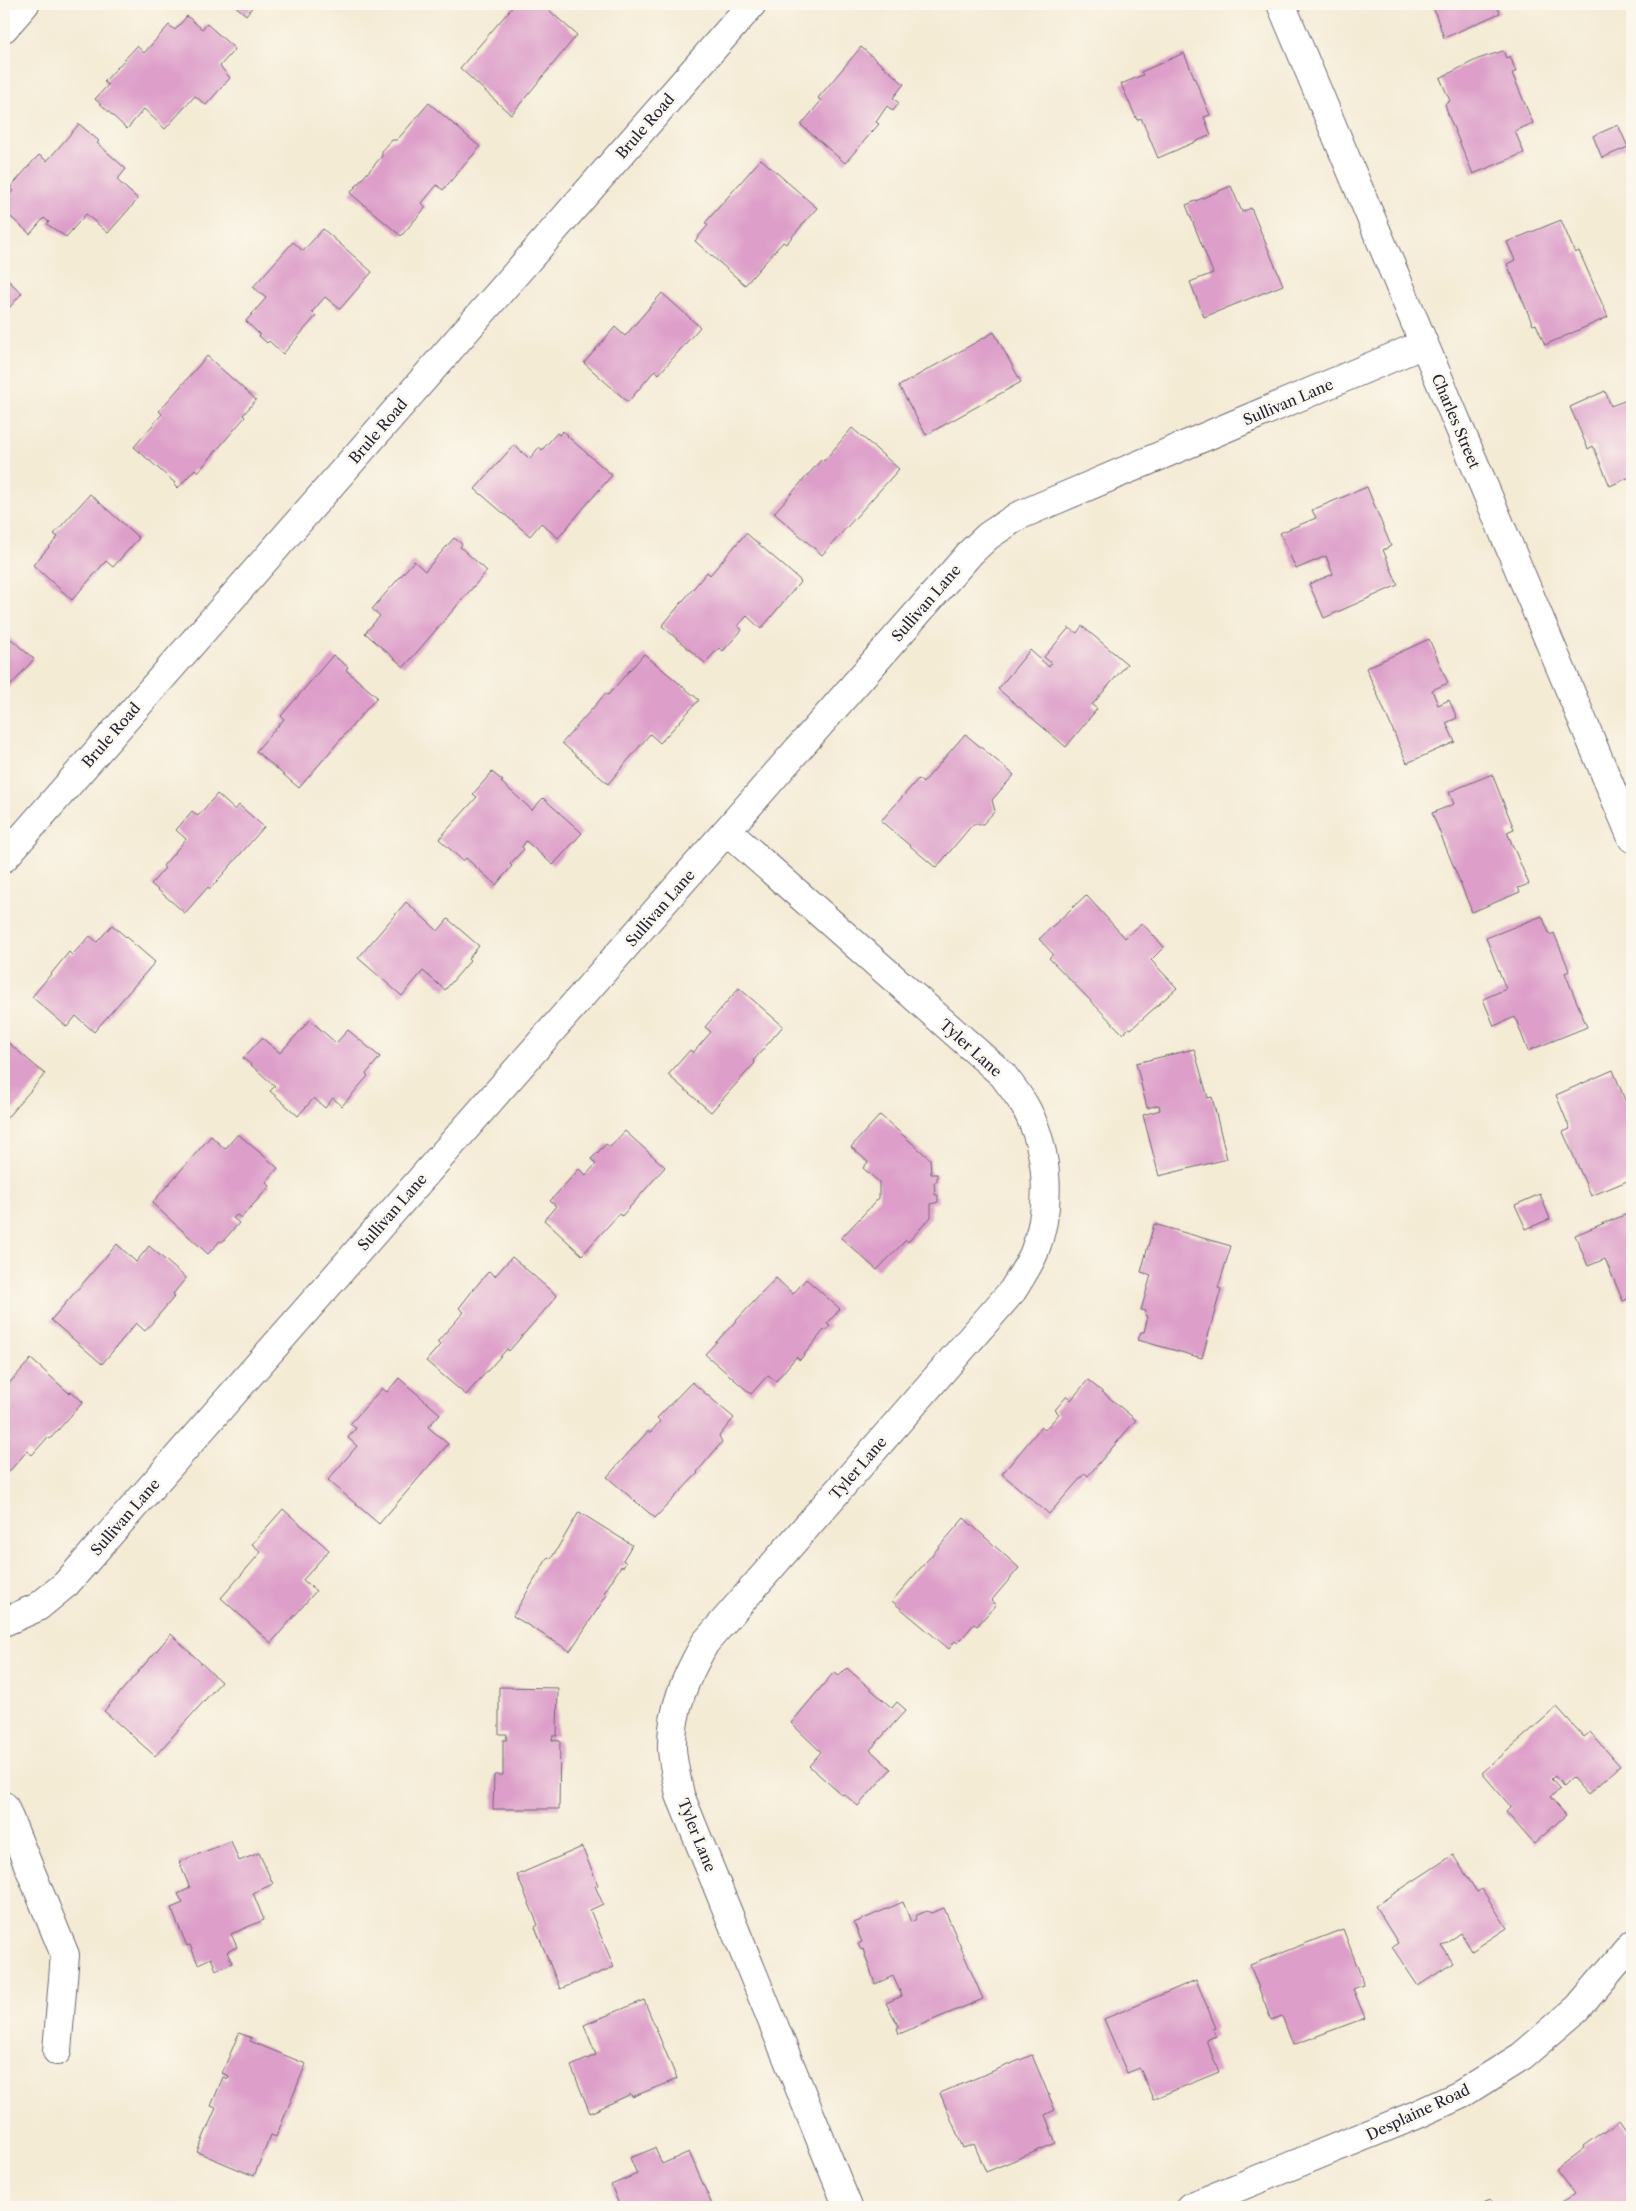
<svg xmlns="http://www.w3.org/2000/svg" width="1636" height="2211" viewBox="0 0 1636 2211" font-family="'Libre Caslon Text',serif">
<rect width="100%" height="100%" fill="#fbf7ec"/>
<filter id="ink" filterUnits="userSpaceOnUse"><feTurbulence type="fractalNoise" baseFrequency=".02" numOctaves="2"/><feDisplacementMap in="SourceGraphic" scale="10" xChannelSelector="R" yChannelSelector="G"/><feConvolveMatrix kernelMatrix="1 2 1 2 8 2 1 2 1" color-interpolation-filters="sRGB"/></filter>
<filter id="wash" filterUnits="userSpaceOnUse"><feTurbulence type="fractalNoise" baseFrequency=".0096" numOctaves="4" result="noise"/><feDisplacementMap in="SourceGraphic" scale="20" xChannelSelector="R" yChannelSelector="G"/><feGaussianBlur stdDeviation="1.12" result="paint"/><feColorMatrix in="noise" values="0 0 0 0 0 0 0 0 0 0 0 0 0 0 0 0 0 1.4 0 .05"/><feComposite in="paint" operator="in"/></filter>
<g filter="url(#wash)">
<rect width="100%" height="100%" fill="#f4ebd5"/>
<g id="blocks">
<path fill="#dd9ec9" d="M233,4h22l-9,11z
M515,4h27l35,31 -66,80 -51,-47z
M1432,4h64l4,9 -56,25z
M187,16l15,13 5,-5 28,25 -15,17 10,12 -24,27 -11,-9 -30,33 -21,-20 -17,20 -32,-30 13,-14 -4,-3 33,-36 7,7 25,-28 6,5z
M861,47l43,37 -11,14 6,5 -6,8 -6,-5 -11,16 3,2 -34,39 -44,-38 20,-24 -3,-3z
M1503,51l3,7 4,-2 5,13 1,3 -4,1 21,50 -18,8 9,22 -51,21 -24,-57 -4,-13 5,-3 -10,-23 38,-19z
M1184,53l26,62 -6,2 7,18 -53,23 -17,-40 -4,2 -16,-36 22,-9 -2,-3z
M429,103l51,44 -37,43 -6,-5 -15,18 4,4 -25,29 -51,-43 32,-37v-5l10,-11h5z
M79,124l20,17 -2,2 29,26 -9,11 21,19 -30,34 -22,-19 -20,23 -19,-13 2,-2 -5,-4 -14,16 -26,-23v-10l9,-10 -3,-3 24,-28 5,-5 8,6z
M1618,125l10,22 -26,11 -9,-22z
M761,159l56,49 -31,36 -3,-2 -38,43 -50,-44 13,-16 -3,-2z
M1231,186l11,26 9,-4 32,77 -79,32 -14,-35 23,-9 -27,-68z
M1561,220l14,33 4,-2 29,66 -63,28 -9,-21 -3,1 -26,-61 8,-4 -8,-18z
M323,229l49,43 -32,37 -15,-12 -13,15 4,4 -33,38 -14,-13 -2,2 -8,-7 1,-1 -14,-14 20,-23 -13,-11 40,-45 10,9z
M4,277l18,16 -18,21z
M662,293l38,34 -41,47 -4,-4 -27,32 -44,-39 31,-36 10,9z
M994,332l27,50 -95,53 -27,-49z
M207,356l49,44 -13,15 2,2 -23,27 -24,28 -3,-3 -17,19 -4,-4 1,-1 -41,-36 28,-33 -3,-3z
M1605,391l6,15 21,-8v78l-22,10 -17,-40 -5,3 -18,-42z
M852,428l47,41 -77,86 -48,-42 48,-54 2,2z
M563,431l5,4 -1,1 45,39 -54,63 -17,-15 -11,13 -55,-47 39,-44 16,14 9,-12 3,3 15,-17 2,2z
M1367,487l24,59 -8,4 15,35 -74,33 -15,-34 24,-10 -7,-18 -30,13 -16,-36 36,-15 -4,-8z
M90,494l49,44 -26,29 -7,-6 -34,39 -39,-35 25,-28 -4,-3z
M746,533l55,48 -40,48 -14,-13 -9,10 4,4 -19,21 -4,-3 -14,15 -43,-37 45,-54 3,3z
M454,538l8,6 -2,3 27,24 -83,96 -39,-34 15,-17 -8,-7 42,-48 11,10z
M1082,626l45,38 -35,41 5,4 -31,38 -68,-58 32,-39 19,17 2,-4 -7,-6 25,-29 8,5z
M4,633l30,26 -29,33 -1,-1z
M1429,639l19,44 -16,7 6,15 11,-5 8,18 -11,5 9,19 -48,21 -41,-95z
M644,654l55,46 -39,43 -10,-9 -42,50 -46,-41 44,-50 2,2z
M333,655l15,12 -2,3 31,27 -78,91 -43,-37 28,-32 -3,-3z
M965,734l49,41 -22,25 3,11 -12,13h-10l-37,44 -55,-47 37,-42 5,4z
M492,772l11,9 -2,1 31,28 11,-12 39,35 -29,32 -27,-24 -4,6 2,2 -14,15 2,2 -16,19 -30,-27 -3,3 -24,-22 38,-42 -4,-3z
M1492,774l22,55 -7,3 22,52 -11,4 2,4 -48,20 -40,-99 22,-9 -5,-12z
M217,794l18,16 4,-5 25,22 -54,62 -2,-2 -23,26 -34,-29 14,-16 -2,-2 23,-27 -10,-9 16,-19 6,5z
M1086,895l39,43 17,-15 22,24 -13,13 26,28 -46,41 -2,-1 -6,6 -74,-76 4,-4 -14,-15z
M406,902l32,29 10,-12 31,27 -11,13 2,2 -25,29 -22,-19 -21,25 -44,-38z
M1542,916l8,19 4,-2 13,32 2,6 -4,2 22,54 -59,24 -13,-34 -21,9 -11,-27 23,-10 -20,-51z
M112,925l43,37 -61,70 -18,-16 -9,11 -35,-30 37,-45 3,3 18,-19 7,6z
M739,988l44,38 -30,35 2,2 -44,49 -43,-37 22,-25 3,3 18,-21 -6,-5z
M310,1020l26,23 12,-13 32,27 -14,17 2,2 -26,30 -9,-8 -8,10 -11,-10 -16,18 -28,-25 5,-5 -32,-28 19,-20 18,15z
M4,1039l41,35 -41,47z
M1194,1049l14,49 4,-1 15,62 -68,17 -16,-61 17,-5 -1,-5 -12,3 -11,-45z
M1613,1070l16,40 3,2v67l-41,17 -28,-64 7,-3 -14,-34z
M880,1115l50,44 1,15h6v8h-3l1,13h3v7l-7,2v13l-23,25 -2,-2 -2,2 -27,28 -36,-32 38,-40v-16l-16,-14 5,-6 -17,-15z
M625,1131l40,36 -43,49 -3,-2 -37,41 -38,-35 12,-14 -6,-5 29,-32 7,6 10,-11 -5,-5 15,-15 4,3z
M238,1134l40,34 -12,14 4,4 -29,32 -4,-3 -4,3 6,5 -17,19 -2,-1 -12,13 -56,-51 59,-67 14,13z
M1540,1194l10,25 -24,10 -11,-24z
M1632,1212v85l-9,4 -18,-42 -17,7 -13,-31z
M1154,1224l77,22 -13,42 3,1 -19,69 -64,-18 3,-8h3l4,-16h-3l1,-5 -5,-1 10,-35 -10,-3z
M117,1244l19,18 13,-16 37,32 -13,16 2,2 -30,35 -9,-8 -34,41 -51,-44z
M512,1257l45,39 -48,55 -2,-2 -41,46 -40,-34 14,-16 -3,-3 27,-30 -5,-4 14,-18 16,-19 6,5z
M776,1278l17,16 13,-15 34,30 -13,15 3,2 -4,5 -2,-1 -24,30 -4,-3 -20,24 -8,-6 -17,19 -46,-40z
M31,1359l38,34 2,-2 12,11 -33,37 -2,-2 -16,18 -5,-4 -19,22 -4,-4v-80z
M399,1378l41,36 -12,13 20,17 -69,80 -51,-44 29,-34 -9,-8 8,-10 -6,-4 32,-36 5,4z
M1088,1380l48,40 -48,56 -3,-3 -36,41 -47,-40 39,-47 4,3 14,-16 -4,-4 12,-14 4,4z
M692,1382l42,36 -15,18 3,6 -25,30 1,1 -43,45 -48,-41 41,-46 2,2 10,-12 -3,-3z
M283,1509l46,41 -26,30 13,11 -45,52 -50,-45 40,-46 -9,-8z
M579,1512l53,33 -9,15 3,3 -3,4 -2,-1 -17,27 3,2 -37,56 -57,-35 35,-59 3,2z
M964,1518l55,50 -28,33 5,4 -19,21 -3,-2 -16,19 -3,-2 -6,8 -57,-48z
M171,1634l50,48 -66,74 -51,-45z
M847,1668l45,40 5,-6 9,8 -36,40 21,19 -33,37 -14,-12 -2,1 -33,-29 12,-14 -30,-29 43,-51 5,4z
M499,1687l59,1 -1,48h-4l-1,4 8,1 -1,68h-66l1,-34h9v-35h3l1,-6h-8z
M1557,1707l27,30 6,-5 30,34 -32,29 -16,-18 -9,9 -8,-10 -4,3 9,10 -10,8 16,18 -32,29 -28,-32 5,-5 -29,-34z
M231,1841l8,20 20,-8 14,31 -20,9 11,27 -33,14 6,13 -10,5 5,11 -16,7 -5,-12 -13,6 -8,-19 -3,1 -16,-38 12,-5 -5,-9 12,-6 -11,-26z
M582,1847l16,38 -3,1 8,18 -13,6 24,57 -54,22 -25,-62 3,-2 -21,-50z
M1453,1855l24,37 5,-3 25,39 -35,23 -11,-18 -19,13 11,17 -35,23 -26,-39 6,-4 -23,-37z
M903,1902l8,20 4,-2 2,-5 10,-4 4,2 13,-5 39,91 -84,35 -2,-6 2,-1 -13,-24 16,-7 -9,-20 -18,8 -12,-35 -2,1 -3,-6 4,-2 -8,-19z
M1343,1929l18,47 2,9 -10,4 12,29 -72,27 -11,-29 -11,4 -21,-55z
M1196,1980l20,48 -3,1 3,7 -10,4 13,32 -66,27 -13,-31 -13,5 -23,-54z
M644,2000l33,79 -45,18 -1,-3 -41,19 -19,-47 25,-11 -12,-30z
M239,2033l13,5 -2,3 56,23 -30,73 -5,-2 -17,41 -57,-24 19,-44 -5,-2 12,-29 4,2 2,-3 -7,-3z
M1032,2055l23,55 -10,5 11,28 -70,29 -12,-28 -11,4 -23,-55z
M1620,2120l12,17v70h-66l-3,-5 11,-8 -18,-24 29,-22 -1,-2z
M655,2148l7,16 27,-12 24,55h-93l-9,-22 26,-11 -7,-16z
M1491,2201l3,6h-18l12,-5z"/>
</g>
</g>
<g filter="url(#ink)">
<use href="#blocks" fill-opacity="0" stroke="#6c6871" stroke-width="1"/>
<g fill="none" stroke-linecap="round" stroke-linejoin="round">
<defs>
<path id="minor" d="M1281,4l351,834
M4,28l21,-24
M727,831l276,244c8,11 18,23 24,35 22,43 25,97 7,143 -5,12 -14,25 -21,37l-308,353c-19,34 -34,66 -33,106 1,15 5,31 8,46l168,412
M4,858l748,-854
M4,1622l34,-15 28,-23 905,-1032 17,-16 30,-20 406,-172
M4,1806l61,149 -8,96
M1190,2207l226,-92 44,-20 62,-39 56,-48 54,-64"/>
</defs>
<use href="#minor" stroke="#6c6871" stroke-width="30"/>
<use href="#minor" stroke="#fff" stroke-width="28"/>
</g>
</g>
<g text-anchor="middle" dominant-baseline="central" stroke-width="5" stroke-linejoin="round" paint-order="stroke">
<g font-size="15" fill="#22223b" stroke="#fbf7ec">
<text transform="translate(645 126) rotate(-49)">Brule Road</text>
<text transform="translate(1288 402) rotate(-23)">Sullivan Lane</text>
<text transform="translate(1456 421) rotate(67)">Charles Street</text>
<text transform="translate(378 431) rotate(-49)">Brule Road</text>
<text transform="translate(926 603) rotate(-49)">Sullivan Lane</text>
<text transform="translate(111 735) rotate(-49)">Brule Road</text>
<text transform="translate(660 908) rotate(-49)">Sullivan Lane</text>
<text transform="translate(971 1048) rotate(42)">Tyler Lane</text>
<text transform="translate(392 1212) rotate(-49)">Sullivan Lane</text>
<text transform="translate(858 1468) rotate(-49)">Tyler Lane</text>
<text transform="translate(125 1517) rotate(-49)">Sullivan Lane</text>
<text transform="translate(697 1835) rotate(68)">Tyler Lane</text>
<text transform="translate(1418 2112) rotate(-25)">Desplaine Road</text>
</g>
</g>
<rect width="1636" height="2211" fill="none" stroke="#fbf7ec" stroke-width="20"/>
</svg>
